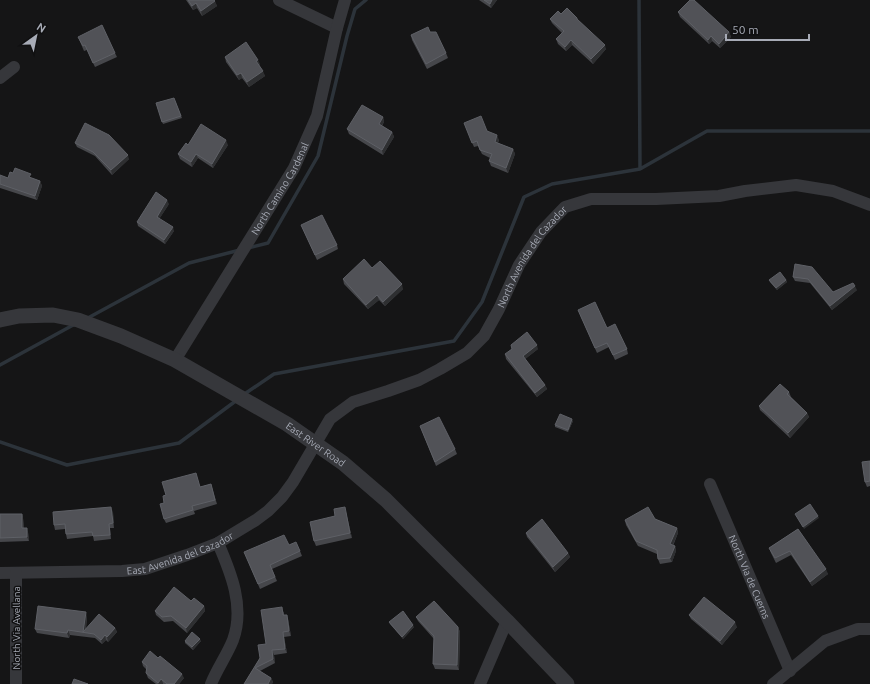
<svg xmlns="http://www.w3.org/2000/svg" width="870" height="684" viewBox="0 0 870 684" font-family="Ubuntu,sans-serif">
<rect width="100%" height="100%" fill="#151516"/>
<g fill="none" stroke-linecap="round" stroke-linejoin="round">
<path stroke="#2c333a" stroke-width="3.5" d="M640,169l67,-38h163
M248,248l20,-5 50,-87 29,-120 8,-27 11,-9
M86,319l103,-56 51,-13
M0,365l75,-41
M243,395l31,-21 180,-33 28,-39 42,-105 28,-13 88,-15 -1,-169
M0,442l67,23 112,-22 58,-43"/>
<g stroke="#36373b" stroke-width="12">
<path d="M279,0l58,28"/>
<path d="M0,78l14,-11"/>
<path id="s1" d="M175,360l119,-192 23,-52 20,-88 8,-28"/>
<path id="s2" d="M710,484l80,187"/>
<path id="s3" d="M0,573l122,-2 23,-2 42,-14 31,-12 38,-23 12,-9 14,-14 11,-15 37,-63 23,-17 35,-11 31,-11 21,-11 27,-16 17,-17 15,-27 20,-44 22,-33 24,-25 26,-8h65l63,-3 26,-5 51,-6 37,6 37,14"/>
<path d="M16,684v-111"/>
<path d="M211,684c6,-15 16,-29 22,-44 12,-33 -2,-67 -15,-97"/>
<path d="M480,684l27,-63"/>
<path d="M773,684l52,-43 33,-12h12"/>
</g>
<path stroke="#36373b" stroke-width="15" id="s4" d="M0,320l19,-4 34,-1 25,5 43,16 54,24 112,64 56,39 43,37 121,121 60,63"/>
</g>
<path fill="#46474b" d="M186,0h28l3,6 -15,10 -5,-8 -4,2z
M479,0h18l-6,8z
M678,12l51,20 2,5 -11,11 -8,-7 -3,3 -29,-27z
M561,14l17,6 28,29 -13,15 -21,-19 -6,6 -8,-7 -2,-5 6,-6 -10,-10 -2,-4z
M430,32l16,21 2,5 -21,11 -15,-29 -1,-5z
M78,37l37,16 2,4 -22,10 -8,-17 -3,1z
M225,57l35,7 -1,1 6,11 -16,11 -7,-9 -3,2 -13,-18z
M174,98l8,20 -19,6 -7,-21z
M383,117l1,5 -2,4 10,6 2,5 -11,18 -34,-21 -2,-5z
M464,123l23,8 12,9 -1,3 15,6 2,5 -7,19 -17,-7 -2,-5 1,-3 -8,-4 -4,-8 -4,1z
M75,143l54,16 -17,16 -17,-19 -18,-9z
M188,145h40l-15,23 -15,-10 -6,9 -12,-8 -2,-5z
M0,175l8,3h24l8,3 2,5 -5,14 -37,-12z
M169,204l-10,15 15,12 -9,13 -27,-18 -1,-4z
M301,225l36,20 1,4 -21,11z
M795,264l38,28 24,-2 -25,20 -22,-27 -15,-2 -2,-4z
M372,268l31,21 -18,17 -6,-6 -11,9 -24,-25 -1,-5z
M769,280h17l1,2 -10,8 -7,-8z
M578,310l29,18 20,21 1,5 -13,6 -6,-13 -12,6z
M538,349l-13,10 20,26 2,4 -10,8 -31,-38 -1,-5z
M789,392l2,5 16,16 2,4 -19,21 -30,-28 -1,-4z
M573,421l-5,11 -13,-5v-2z
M420,426l35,23 2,5 -21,12z
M870,461v25l-3,1 -2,-5z
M211,484l6,20 -23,7 1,3 -29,9 -2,-4v-16l36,-16z
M113,512l1,16h-4l1,11 -17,2 -1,-5 -26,3 -2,-10 -10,1 -1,-5z
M346,512l6,26 -36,8 -2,-5 21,-25z
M0,514h22l1,4 1,10 4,4 1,9 -29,1z
M655,519l22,9 1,5 -5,13h2l1,5 -4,11 -12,2 -2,-5 -1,-5 -19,-8 -12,-21 -1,-5z
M798,529l30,45 -16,12 -21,-31 -15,8 -5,-10 -2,-5z
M526,533l42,20 2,4 -15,15 -28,-35z
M289,545l11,6 2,5 -30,13 5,12 -17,8 -16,-37z
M191,601l13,5 1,5 -18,22 -14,-12 -9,1 -8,-7 -1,-4z
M284,611v4l4,4 3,17 -7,1 3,16 -13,2 1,8 -15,8 11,7 2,4 -1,2h-28l16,-26 6,-14z
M689,615l48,12 -15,18 -31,-26z
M87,617l-1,12 29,-1 2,4 -9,10 -2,-2 -4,4 -7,-6 -25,-3 -1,3 -32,-5 -2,-4z
M416,617l42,10 2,5 -1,38 -24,-1 -2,-5 1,-25 -16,-18z
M389,622l25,5 -11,12 -13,-15z
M185,641h16l-8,9 -8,-7z
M142,662l42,16 -5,6h-16v-1l-1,1h-6l-8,-6 -2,-5v-4l-3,-3z"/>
<path fill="#2e2f31" d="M492,0h5l-6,8 -1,-4z
M215,1l2,5 -15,10 -1,-5z
M196,3l1,5 -4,2 -1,-4z
M729,32l2,5 -11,11 -1,-4z
M711,36l1,5 -3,3 -1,-4z
M571,40l1,5 -6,6 -1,-4z
M605,45l1,4 -13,15 -2,-5z
M258,60l2,4 -2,2 -2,-5z
M263,71l2,5 -16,11 -2,-5z
M241,73l1,5 -3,2 -2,-5z
M383,117l1,5 -4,6 -1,-4z
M392,132l2,5 -11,18 -1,-5z
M497,135l2,5 -3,6 -1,-4z
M226,140l2,5 -15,23 -1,-4z
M513,149l2,5 -7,19 -2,-5z
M196,154l2,4 -6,9 -1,-5z
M128,155l1,4 -17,16 -1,-5z
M40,181l2,5 -5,14 -2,-4z
M167,200l2,4 -11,17 -1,-4z
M173,227l1,4 -9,13 -1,-4z
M786,280l1,2 -10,8 -1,-2z
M402,284l1,5 -18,17 -2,-4z
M855,286l2,4 -25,20 -2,-4z
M377,295l2,5 -11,9 -2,-4z
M537,345l1,4 -14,11 -1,-4z
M545,385l2,4 -10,8 -2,-4z
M807,413l2,4 -19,21 -2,-5z
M572,419l1,2 -5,11v-2z
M111,507l2,5 1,16 -1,-5z
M345,507l1,5 6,26 -2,-5z
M22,514l1,4 1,14 -2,-4z
M818,516l1,2 -15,11 -1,-2z
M27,528l1,4 1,9 -2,-4z
M677,528l1,5 -7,16 -1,-5z
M675,546l1,5 -4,11 -2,-4z
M568,553l2,4 -15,15 -2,-5z
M826,569l2,5 -16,12 -2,-4z
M204,606l1,5 -18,22 -1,-5z
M86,612l1,5 -2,16 -2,-1z
M287,615l1,4 3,17 -2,-5z
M735,622l2,5 -15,18 -2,-4z
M413,625l1,2 -11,12 -1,-2z
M458,627l2,5 -1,38 -2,-5z
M115,628l2,4 -9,10 -1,-5z
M68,630l2,5 -1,3 -2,-5z
M283,632l1,5 3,16 -2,-4z
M105,635l1,5 -4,4 -1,-4z
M200,639l1,2 -8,9 -1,-3z
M272,650l2,5 1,8 -2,-4z
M182,674l2,4 -5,6h-5z
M271,678l2,4 -1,2h-4z
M161,679l2,4 -1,1h-3l-1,-1z"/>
<path fill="#515257" stroke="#5e6066" d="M188,0h26l1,1 -14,10 -5,-8 -4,3z
M484,0h8l-2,4z
M690,0h4l35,32 -10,12 -8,-8 -3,4 -30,-28z
M567,8l10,10v1l28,26 -14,14 -20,-19 -6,7 -9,-8 8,-8 -14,-12 8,-8 3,3z
M102,25l13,28 -22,10 -8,-18 -2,1 -5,-9z
M428,27l2,5h6l10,21 -20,11 -15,-29z
M246,42l12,18 -2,1 7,10 -16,11 -6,-9 -4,2 -12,-18z
M174,98l7,18 -19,6 -6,-19z
M362,105l21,12 -4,7 13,8 -10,18 -35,-21z
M481,116l6,15 10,4 -2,7 18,7 -7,19 -17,-7 3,-7 -12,-4 -3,-9 -5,2 -8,-20z
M85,123l24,12 19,20 -17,15 -18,-18 -18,-9z
M201,124l25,16 -14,24 -16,-10 -5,8 -13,-8 8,-11 2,2z
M15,168l16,6 -2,3 11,4 -5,15 -35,-12v-9l8,3 2,-6 3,1z
M156,192l11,8 -10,17 16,10 -9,13 -27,-18z
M322,215l15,30 -22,10 -14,-30z
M364,259l8,9 8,-7 22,23 -19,18 -6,-7 -11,10 -23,-26z
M795,264l17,3 21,25 20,-9 2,3 -25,20 -22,-27 -15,-2z
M780,272l6,8 -10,8 -7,-8z
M595,302l12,26 8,-4 12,25 -14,6 -6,-12 -12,5 -17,-38z
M527,332l10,13 -14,11 22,29 -10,8 -30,-39 7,-5 -1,-4z
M780,384l9,8 -2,2 20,19 -19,20 -29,-27z
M560,414l12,5 -4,11 -13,-5z
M439,417l16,32 -20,13 -15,-36z
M870,461v20l-5,1 -3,-20z
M196,473l4,14 11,-3 4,16 -23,6 1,4 -29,9 -4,-15 4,-1 -1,-7 3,-1 -4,-13z
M810,504l8,12 -15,11 -8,-13z
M111,507l2,16 -4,1 1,11 -17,1 -1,-4 -26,2 -1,-10 -11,1 -1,-13z
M345,507l5,26 -36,8 -4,-19 25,-6 -1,-7z
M648,507l7,12 22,9 -7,16 5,2 -5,12 -12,1 -1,-9 -21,-9 -11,-21z
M0,514h22v14h5v9l-27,1z
M542,519l26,34 -15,14 -27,-34z
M798,529l28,40 -16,13 -20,-31 -15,7 -6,-10z
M284,535l5,10 7,-3 4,9 -30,14 5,12 -17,7 -14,-32z
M174,587l17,14 3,-3 10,8 -18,22 -15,-12 -9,1 -7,-6z
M704,597l31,25 -15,19 -31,-26z
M434,601l24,26 -1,38 -24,-1 1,-28 -18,-19z
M38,606l48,6 -3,20 16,-18 16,14 -8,9 -2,-2 -4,5 -7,-6 -26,-4 -1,3 -32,-4z
M282,607l1,8h4l2,16 -6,1 2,17 -13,1 1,9 -18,9 16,10 -3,6h-24l16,-26 -2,-13 8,-1 -5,-34z
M403,611l10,14 -11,12 -13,-15z
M192,632l8,7 -8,8 -7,-6z
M150,651l8,7 2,-2 22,18 -8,10h-7l-6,-5 -3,4 -12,-10 1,-7 -5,-4z
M74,679l14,5h-16z"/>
<g text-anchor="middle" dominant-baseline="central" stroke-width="3" stroke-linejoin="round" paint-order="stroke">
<g font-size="10" fill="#a7abb6" stroke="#101011">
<text stroke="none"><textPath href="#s1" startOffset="201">North Camino Cardenal</textPath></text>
<text stroke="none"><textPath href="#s3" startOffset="664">North Avenida del Cazador</textPath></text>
<text stroke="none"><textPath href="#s4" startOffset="348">East River Road</textPath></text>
<text stroke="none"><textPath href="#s3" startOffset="183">East Avenida del Cazador</textPath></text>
<text stroke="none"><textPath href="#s2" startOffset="101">North Via de Cuerns</textPath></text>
<text transform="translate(16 628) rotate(-90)">North Via Avellana</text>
</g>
</g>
<g transform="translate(36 36) rotate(33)" stroke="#101011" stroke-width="3" paint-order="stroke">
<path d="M0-3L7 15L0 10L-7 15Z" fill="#a7abb6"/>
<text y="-6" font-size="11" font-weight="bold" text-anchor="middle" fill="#a7abb6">N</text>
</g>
<path d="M726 34v6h83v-6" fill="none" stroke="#a7abb6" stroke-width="2"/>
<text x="732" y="34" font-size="12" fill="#a7abb6" stroke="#101011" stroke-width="3" paint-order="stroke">50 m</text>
</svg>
